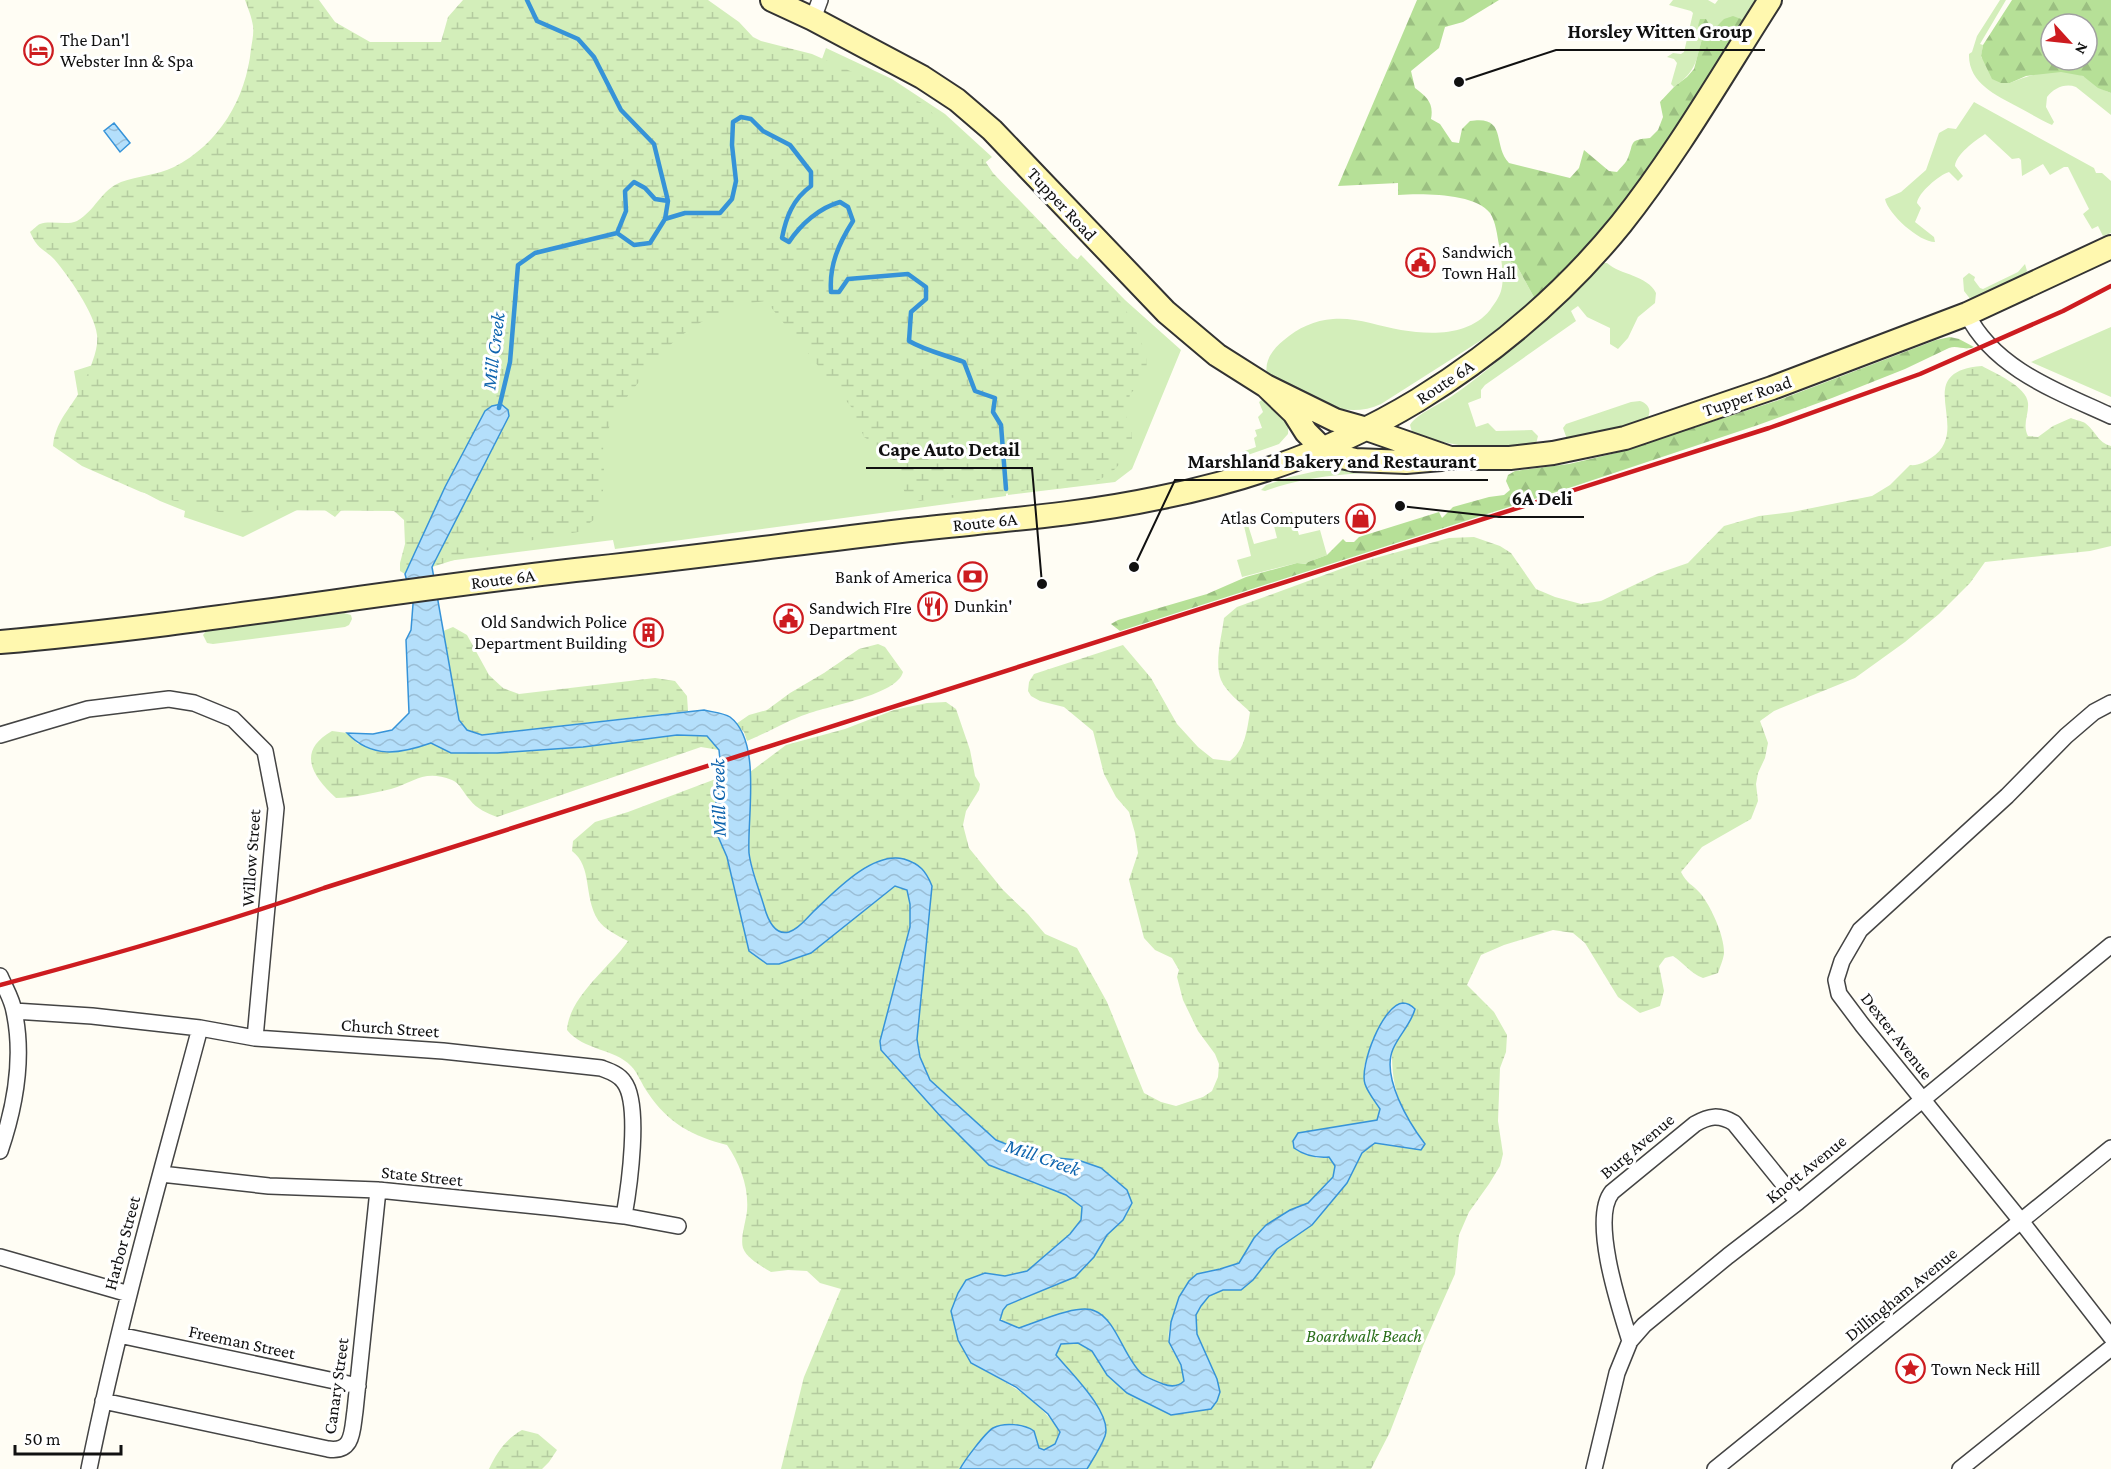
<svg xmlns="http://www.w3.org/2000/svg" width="2111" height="1469" viewBox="0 0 2111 1469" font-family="'Crimson Pro',serif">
<defs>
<pattern id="forest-firs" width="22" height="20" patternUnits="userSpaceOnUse" patternTransform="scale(1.5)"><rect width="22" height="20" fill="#b6e097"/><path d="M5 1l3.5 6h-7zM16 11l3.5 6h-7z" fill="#9bbf81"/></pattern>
<pattern id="wetland-marsh" width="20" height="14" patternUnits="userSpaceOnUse" patternTransform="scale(1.5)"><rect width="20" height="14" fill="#d3eeba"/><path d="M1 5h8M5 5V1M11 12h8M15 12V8" fill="none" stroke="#b4cb9f"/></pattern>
<pattern id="water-waves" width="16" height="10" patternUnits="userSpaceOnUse" patternTransform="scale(1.5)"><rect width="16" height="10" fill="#b4dffb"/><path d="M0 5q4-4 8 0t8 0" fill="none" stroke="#9abed6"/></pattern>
</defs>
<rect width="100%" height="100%" fill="#fffdf4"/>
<path fill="#d3eeba" d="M1673,0h35l7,4 3,-4h43l-16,24 -21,-4 -8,7 -18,-1 5,9c-7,26 -6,36 -29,52l-3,-3 6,-21 -3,-4 -7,-2 6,-4 8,1 3,-2 9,-39 -2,-2 -22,-6z
M2000,0h6l-26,44 3,1 -2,12 29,26c21,-9 51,-17 73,-7 11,5 15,13 28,17v22l-35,-28c-11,-4 -22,1 -29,10l-1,10 8,15 -2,3c-11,-5 -23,-12 -34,-18 -22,-12 -50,-24 -49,-53l3,-2 5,-16z
M826,48l66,31 53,35 47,43 -157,130 131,107 115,-139 44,45 56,50 -49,119 -17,13 -107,13 -4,-67 2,68 -391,53 -2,-9 -189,24 6,-28 -62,-54 -33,35 -22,-15 -70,35 -59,-20 1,-6 -25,-10 -70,-37 -16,-93 717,-227z
M1974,102l120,66 2,5h6l9,8v52l-8,3 -5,-10 -6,3 -9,-15 6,-5 -21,-42h-4l-14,8 -7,-11 -21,12 -1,-16 -2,-2 -7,1 -27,-25c-10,7 -29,20 -30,32l8,10 -5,5 -9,-9c-10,3 -31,21 -32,31l4,5 -6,14 19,15 1,5c-16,0 -47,-28 -50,-43l16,-7 25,-22 13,-37 9,-5 8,1z
M1499,245c10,4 11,10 14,20l5,3 17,31 -44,35 -110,70c-41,19 -78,-11 -114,-29 -3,-15 6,-26 17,-35 14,-12 31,-20 49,-21 22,-2 46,7 68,11 30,5 68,6 89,-20 4,-6 9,-12 11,-19 4,-14 0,-32 -2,-46z
M1600,263h7c13,12 40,12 49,30l-1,10 -17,14 -10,21 -10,11 -8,-5v-16l-23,-11 -9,-11 -7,5 5,10 -91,64 -4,5v8l-13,5 8,24 12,-4 8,8 36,-1 6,6 -2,8c-18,13 -104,0 -124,-12l-2,-7c6,-11 31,-21 42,-29 55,-38 101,-86 148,-133z
M2025,264l2,7 -4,5 -44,19 1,4 -9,1 -7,-9 -1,-13 6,-5 6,4 -1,3 6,8 3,1 35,-17z
M2111,327v70l-80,-35z
M1263,399c12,9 27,18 25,35l-9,10 -34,12 -3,-4 14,-5 -2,-9 3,-2 -2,-6 7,-2 -4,-11 5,-5 -4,-10z
M1640,401c9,3 12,10 7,18l-35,13 -45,7 -4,-11 3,-4 65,-22z
M1430,467l10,3 -3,2c-59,0 -117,-1 -172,19l-4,-1 5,-5 24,-8 40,-9z
M1292,512l7,23 21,-5 7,25 -19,7 -1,2 -10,-1 -55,14 -5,-17 14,-4 -7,-30 4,-1 6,19 23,-6 -5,-20z
M344,613l7,2 1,4 -3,6 -4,2 -132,17 -6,-1 -4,-8 4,-5z"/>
<path fill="url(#forest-firs)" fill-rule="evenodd" d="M1417,0h82l-36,22 -18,5 -6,21 -28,23 4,17c12,9 19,15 16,31l9,5 12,18 7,1 3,-14 8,-8c38,-6 22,24 39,42l61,15 9,-10 5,-18 25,21 8,1c3,-4 8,-8 10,-12 8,-17 0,-20 23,-22l8,-8 5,-13 -3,-15 14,-15 13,-10 7,-8 9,-34 -5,-9 2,-7h6l4,7 6,1 8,-8 9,-3 8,3 4,5 -98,147 -51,68 -61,60 -17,-31 -7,-7c-1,-9 -4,-12 -12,-16 -2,-10 -3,-23 -9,-32 -14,-20 -70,-20 -92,-18v-12l-60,3z
M2012,0h99v93l-13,-5 -15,-12 -22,-4 -35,4 -16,7h-9l-9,-4 -11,-23 2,-11zM2051,24h36v36h-36z
M1950,337l9,2 15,8c-10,4 -16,-2 -25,1l-44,21 -73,29 -74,27 -183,61 -455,145 -9,-7 7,-4 89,-26 39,-17 51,-14 9,1 2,-2 19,-7 16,-16 3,3h8l5,-5 80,-25 3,6 11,-11 36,-10 15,-2 6,-5 -4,-9 2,-6 7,-4 54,-7 47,-11 163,-53 157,-60z"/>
<path fill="url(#wetland-marsh)" d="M245,0h74l16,22 35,20h71l7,-25 15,-17h245l31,22 14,15 8,4 51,13 112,50 31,34 28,20 10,15 80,83 35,28 17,24 22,47 -1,23 -16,16 -4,22 6,15v12l-5,13 -13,14 -15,10 -35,8 -38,2 -49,9 -36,-2 -21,4 -14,-5 -15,-41 -27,-18 -12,-29 -86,-107c-42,4 -79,25 -108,56 -5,6 -9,13 -14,19 -17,20 -33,40 -40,66 -2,7 0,15 0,22 0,17 -1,35 -4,51l-22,17 -36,6 -66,15 -44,14 51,-102 2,-54 -40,76 -40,87 -5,-3v-8l5,-19 -1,-24 -10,-9 -136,-1 -14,4 -26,-2 -20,-9 -23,-2 -34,-9 -59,-26 -29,-20c3,-30 23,-41 32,-66 5,-12 14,-31 12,-45 -2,-21 -29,-60 -43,-76 -12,-12 -16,-9 -24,-27 3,-2 7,-7 10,-8 11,-4 26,2 37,-3 18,-10 24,-31 44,-39 17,-6 36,-7 53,-15 45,-23 72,-68 77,-118 1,-7 3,-15 2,-23 -1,-8 -5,-18 -8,-26z
M1982,366c13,7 45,21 46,37 1,12 -6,21 0,33l10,1 15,-11 18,-8c4,2 11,3 14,5 10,7 13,20 26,23v100l-21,5 -105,11 -15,21 -31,31 -34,28 -50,36 -81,33 -14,10 8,22 -3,15 -7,15 -2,11 2,17 -7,18 -49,28 -21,25c6,12 11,12 19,21 11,13 25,44 24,61 -1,6 -4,13 -6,19l-15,5c-13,-5 -19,-15 -30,-22l-8,2 -6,8 5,25 -4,15 -20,7 -22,-16 -33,-54 -12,-10 -20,-3 -49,15 -23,10 -14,30 27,27 13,23 -1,17 -6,16 -2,53 5,33 -3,12 -11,18 -20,28 -10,23 -4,39 -32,72 -33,86 -19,37h-284l19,-35 -13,-36 -37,-43 4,-11 18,-1 14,8 15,24 64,40 37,-57 -11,-24 -1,-19 5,-9 8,-10 14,-6h18l12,-10 24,-31 35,-24 35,-42 15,-30 13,-10 46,7 4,-6c-39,-51 -34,-77 -31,-137l-22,33 -8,27 16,42 -3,11 -79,13 18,25 13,-1 6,9 -2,11 -25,26 -18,7 -36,28 -15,25c-33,11 -51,7 -64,46 -3,10 -8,22 -6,33 1,7 8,14 11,21 2,6 3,12 4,18l-4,4 -12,1 -25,-11 -14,-16 -23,-41 -87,10 -19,-9 3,-9 4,-5 68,-28 19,-20 13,-22 16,-15 9,-17 -5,-13 -131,-50 -66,-60 -10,-23 -3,-18 15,-153 -5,-11 -83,8 -47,46 -11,4 -9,-2 -10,-12 -18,-64 1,-83 36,-27 59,-16 49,-19 33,-7 19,-1 10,7 14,41 5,26 5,8 -1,6 -13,21 -3,14 6,23 34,42 25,24 17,20 32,14 30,54 37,91 17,9 15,4 27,-9 9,-6 6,-14 1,-13 -4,-10 -17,-23 -15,-31 -6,-23 2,-7 -7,-12 -17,-8 -11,-12 -15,-58 9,-27 -3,-20 -6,-21 -13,-15 -12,-23 -11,-43 -29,-24 -24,-6 -9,-5 -3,-5 1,-9 5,-8 89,-29 28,33 26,46 21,23 15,12 17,2c15,-11 17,-31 20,-49 -9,-9 -24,-20 -29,-32 -7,-18 1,-44 3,-62l13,-11 120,-44 92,-25 25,-1 26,9 11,7 25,36 19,8 26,7 20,-3 58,-28 29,-10 36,-37 35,-10 33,-4 80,-16 18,-11 20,-20c8,1 15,-3 21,-7 44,-28 -23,-86 51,-92z
M453,627l14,8 22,40 14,13 16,6 136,-16 20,3 12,15 1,15 -207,24 -14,-5 -8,-10 -16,-89z
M878,644l7,3 18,25c-6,23 -75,34 -96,42 -21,7 -40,19 -60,27l-3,-9 -8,-8 13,-9 18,-5 23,-17 34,-20 35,-24z
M332,731l15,2 11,11 52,6 21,-7 20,10h46l86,-6 94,-12 30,1 12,14 -18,-3 -204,70c-10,-4 -20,-8 -27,-17 -6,-6 -10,-17 -18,-20 -28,-11 -37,2 -61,9 -16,4 -40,9 -55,9 -25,-23 -39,-47 -4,-67z
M721,777l-7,50 13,30 8,34 44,73 32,-11 84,-68 12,5 3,14v23l-30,114 1,9 61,68 47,47 77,30 16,12 -1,13 -11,14 -43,37 -22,5 -20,-3 -14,90c36,20 65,33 89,69l-5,12 -11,6 -5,-2 -75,13 -4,8h-179l23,-92 37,-88 -21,-6 -13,-12 -19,-1 -17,2c-9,-6 -24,-13 -28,-24 -3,-9 3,-27 4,-37 2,-24 -7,-47 -20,-66 -35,-9 -59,-22 -79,-52 -6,-8 -10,-20 -17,-27 -17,-18 -47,-15 -64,-36 2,-33 43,-63 61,-89 -10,-5 -24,-12 -30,-21 -15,-24 -5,-53 -26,-69l1,-10 22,-19 33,-10z
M522,1430l16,4 19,16 -8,12 -7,7h-53c8,-17 17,-30 33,-39z"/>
<path fill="url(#water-waves)" stroke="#3693d8" stroke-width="1.5" d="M114,123l16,20 -10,9 -16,-21z
M501,404l7,6 1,6 -77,151 27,153 8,10 15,5 222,-25c8,2 20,3 26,7 32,24 17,99 19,136 2,17 10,36 15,53 3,11 10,30 25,26 10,-3 17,-13 24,-20 21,-20 59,-61 91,-53 16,5 22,12 28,27l-15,153 3,18 10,23 66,60 40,16 42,4 23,8 26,22 5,13 -9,17 -16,15 -13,22 -19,20 -68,28 -4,5 -3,10 19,8c18,-6 60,-25 76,-17 21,8 29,47 47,63 5,4 14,7 21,10 8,3 15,3 21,-3l-3,-16 -12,-23 2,-20 8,-25 10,-16 8,-7 23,-5 19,-6 15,-25 12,-13 24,-15 18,-7 25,-26 2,-11 -6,-9c-13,1 -24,-1 -35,-9l-1,-7 5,-8 79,-13 3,-11c-5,-8 -12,-16 -15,-25 -6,-18 18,-80 38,-81 4,0 9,3 12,6 -4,15 -16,26 -22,40 -12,28 16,74 32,95l-4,6 -46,-7 -13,10 -15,30 -35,42 -35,24 -24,31 -12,10h-18l-14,6 -8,10 -5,9 1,19 20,45 3,13 -3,9 -6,8 -40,6 -44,-22 -20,-18 -15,-24 -14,-8 -17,1 -5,11c14,17 57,58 49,81 -4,11 -12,23 -18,33h-127c4,-8 25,-36 33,-41 11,-6 31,-4 41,3l5,17 5,2 11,-6 5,-12 -12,-18 -32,-27 -45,-24 -13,-23 -7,-29 7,-18 8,-13 19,-7 20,3 22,-5 43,-37 11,-14 1,-13 -16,-12 -77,-30 -47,-47 -61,-68 -1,-9 30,-114v-23l-3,-14 -12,-4 -84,67 -32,11h-12l-18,-13 -22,-94 -13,-30 2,-27 6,-17 -1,-13 -2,-20 -12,-14 -30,-1 -94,12 -86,6h-46l-20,-10c-31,11 -59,16 -84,-10l26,1 19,-4 17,-17 -3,-73 5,-10 2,-26 -8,-30 40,-87 40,-76 7,-5z"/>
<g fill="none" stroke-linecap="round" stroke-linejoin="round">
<path stroke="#3693d8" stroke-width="4.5" d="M665,219l20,-6h35l12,-14 4,-18 -4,-36 1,-23 8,-5 10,2 12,12 27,14 21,27v14c-18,13 -25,31 -29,52l7,4c12,-18 30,-34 51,-40l8,5 5,14c-14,22 -24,44 -22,71h8l9,-13 60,-5 18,13v12l-15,13 -2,29c17,10 37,14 55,21l11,29 20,7 -2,14 8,13 5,64
M617,233l9,-22 -1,-20 9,-9 11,6 10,11 13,2
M499,408l11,-46 8,-97 17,-12 82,-20 17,12 16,-2 15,-24 3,-18 -14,-57 -33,-34 -27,-53 -16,-18 -41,-18 -10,-21"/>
<defs>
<path id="street" d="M813,19l7,-19
M1967,314c27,55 92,78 144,102
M2111,703l-17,9 -28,24 -59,60 -147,134 -18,31 -6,19 3,14 24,32 158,195 90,116
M0,735l88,-26 81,-10 25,4 39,16 32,32 11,57 -21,230
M0,976c5,12 12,23 14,35 10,46 1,96 -14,140
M14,1011l78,5 108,12 55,10 188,13 158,17c8,3 18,6 23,14 17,22 5,106 0,134
M161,1174l108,12 109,4 178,18 68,8 54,10
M0,1257l129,37
M119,1335l239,51
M1630,1341c-10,-32 -40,-122 -18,-149l83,-68c14,-8 24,-10 39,-1l64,79
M103,1401l225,48c26,4 24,-19 27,-38l23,-221
M89,1469c30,-149 72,-295 111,-441
M1594,1469l23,-96 13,-32 14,-16 84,-69 70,-54 313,-257
M1715,1469l396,-321
M1960,1469l151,-121"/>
<path id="secondary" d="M772,0l41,19 109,58 35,23 35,30 174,182 51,43 49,31 28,27 12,19 16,16 20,9 13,3 51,2 35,-3
M1266,386l69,34 32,9 83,29h60l43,-5 72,-15 147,-50 195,-74 144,-67
M0,642c199,-17 396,-53 594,-74 103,-11 205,-25 307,-37 86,-10 173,-15 257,-33 91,-18 181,-50 260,-98 76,-47 147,-107 203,-176 55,-69 101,-149 149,-224"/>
</defs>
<use href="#street" stroke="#444" stroke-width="18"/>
<use href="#secondary" stroke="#333" stroke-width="26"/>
<use href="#street" stroke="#fff" stroke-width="15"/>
<use href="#secondary" stroke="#fff8af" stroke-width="22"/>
<path stroke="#cd1c20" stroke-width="4.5" d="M0,985c109,-29 218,-60 324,-97l1445,-460 151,-54 143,-63 48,-25"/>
</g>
<defs>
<symbol id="hotel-ring" viewBox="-11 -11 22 22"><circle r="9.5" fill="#fff" stroke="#cd1c20" stroke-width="1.5"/><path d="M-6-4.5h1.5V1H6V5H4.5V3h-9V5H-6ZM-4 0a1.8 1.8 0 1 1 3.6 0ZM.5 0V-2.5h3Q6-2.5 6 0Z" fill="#cd1c20"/></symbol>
<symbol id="civic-ring" viewBox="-11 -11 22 22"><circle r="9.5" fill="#fff" stroke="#cd1c20" stroke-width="1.5"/><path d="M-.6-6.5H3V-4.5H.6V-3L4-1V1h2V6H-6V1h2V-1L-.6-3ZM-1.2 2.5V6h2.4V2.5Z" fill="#cd1c20"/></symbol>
<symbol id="shop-ring" viewBox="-11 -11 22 22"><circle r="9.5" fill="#fff" stroke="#cd1c20" stroke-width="1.5"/><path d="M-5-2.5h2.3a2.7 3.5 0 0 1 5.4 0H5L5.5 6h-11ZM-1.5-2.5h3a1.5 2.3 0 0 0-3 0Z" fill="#cd1c20"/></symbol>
<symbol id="bank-ring" viewBox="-11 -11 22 22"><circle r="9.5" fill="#fff" stroke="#cd1c20" stroke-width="1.5"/><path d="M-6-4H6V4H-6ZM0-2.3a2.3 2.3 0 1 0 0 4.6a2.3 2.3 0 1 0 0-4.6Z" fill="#cd1c20"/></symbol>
<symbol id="restaurant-ring" viewBox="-11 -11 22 22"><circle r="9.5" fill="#fff" stroke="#cd1c20" stroke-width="1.5"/><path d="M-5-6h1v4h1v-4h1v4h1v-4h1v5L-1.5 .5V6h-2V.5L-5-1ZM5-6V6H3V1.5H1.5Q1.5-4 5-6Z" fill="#cd1c20"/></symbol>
<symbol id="building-ring" viewBox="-11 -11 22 22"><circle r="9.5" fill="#fff" stroke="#cd1c20" stroke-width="1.5"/><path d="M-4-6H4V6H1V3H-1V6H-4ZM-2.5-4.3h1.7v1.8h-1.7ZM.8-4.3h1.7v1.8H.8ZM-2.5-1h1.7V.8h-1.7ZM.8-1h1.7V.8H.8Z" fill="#cd1c20"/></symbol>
<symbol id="sight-ring" viewBox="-11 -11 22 22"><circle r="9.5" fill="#fff" stroke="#cd1c20" stroke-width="1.5"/><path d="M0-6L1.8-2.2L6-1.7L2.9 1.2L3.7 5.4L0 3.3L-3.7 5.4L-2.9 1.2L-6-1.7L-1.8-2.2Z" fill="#cd1c20"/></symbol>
</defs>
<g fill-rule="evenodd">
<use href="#hotel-ring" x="22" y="34" width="33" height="33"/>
<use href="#civic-ring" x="1404" y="246" width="33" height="33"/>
<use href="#shop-ring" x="1344" y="502" width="33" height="33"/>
<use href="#bank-ring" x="956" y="560" width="33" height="33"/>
<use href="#restaurant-ring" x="916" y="590" width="33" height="33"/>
<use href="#civic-ring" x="772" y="602" width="33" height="33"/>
<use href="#building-ring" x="632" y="616" width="33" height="33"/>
<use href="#sight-ring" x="1894" y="1352" width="33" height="33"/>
</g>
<g text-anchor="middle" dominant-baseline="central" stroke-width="6" stroke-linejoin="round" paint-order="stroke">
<g font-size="18" fill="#111" stroke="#fff" text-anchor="start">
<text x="60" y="40">The Dan'l<tspan x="60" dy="21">Webster Inn &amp; Spa</tspan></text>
<text x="1442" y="252">Sandwich<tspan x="1442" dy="21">Town Hall</tspan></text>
<text x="1340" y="518" text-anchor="end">Atlas Computers</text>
<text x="952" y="577" text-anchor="end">Bank of America</text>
<text x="954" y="606">Dunkin'</text>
<text x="809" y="608">Sandwich FIre<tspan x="809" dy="21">Department</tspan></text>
<text x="627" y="622" text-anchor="end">Old Sandwich Police<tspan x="627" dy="21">Department Building</tspan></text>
<text x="1931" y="1369">Town Neck Hill</text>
</g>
<g font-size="18" fill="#111" stroke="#fff">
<text transform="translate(1062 204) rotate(47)">Tupper Road</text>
<text transform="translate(1445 382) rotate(-34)">Route 6A</text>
<text transform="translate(1747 396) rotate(-19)">Tupper Road</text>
<text transform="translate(985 522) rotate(-6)">Route 6A</text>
<text transform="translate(503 579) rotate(-7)">Route 6A</text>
<text transform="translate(251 858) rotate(-86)">Willow Street</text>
<text transform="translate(390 1028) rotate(4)">Church Street</text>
<text transform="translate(1897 1036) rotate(52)">Dexter Avenue</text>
<text transform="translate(1637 1146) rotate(-40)">Burg Avenue</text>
<text transform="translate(1806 1169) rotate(-39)">Knott Avenue</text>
<text transform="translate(422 1176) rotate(6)">State Street</text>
<text transform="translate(122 1243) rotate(-75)">Harbor Street</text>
<text transform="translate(1901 1294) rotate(-39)">Dillingham Avenue</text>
<text transform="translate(242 1342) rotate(12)">Freeman Street</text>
<text transform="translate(336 1386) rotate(-82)">Canary Street</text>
</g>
<g font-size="18" font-style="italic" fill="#2a6f1a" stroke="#fff">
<text x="1364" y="1336">Boardwalk Beach</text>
</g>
<g font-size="20" font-style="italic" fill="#0e64ae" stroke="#fff">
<text transform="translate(493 351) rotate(-83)">Mill Creek</text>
<text transform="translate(718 798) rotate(-91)">Mill Creek</text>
<text transform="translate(1043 1157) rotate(19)">Mill Creek</text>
</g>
</g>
<path fill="none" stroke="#111" stroke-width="2" d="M1459 82L1556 50H1765M1042 584L1032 468H866M1134 567L1175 480H1488M1400 506L1499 517H1584"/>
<g fill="#111" stroke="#fff" stroke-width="2">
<circle cx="1459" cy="82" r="6"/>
<circle cx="1042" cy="584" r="6"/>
<circle cx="1134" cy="567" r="6"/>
<circle cx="1400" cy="506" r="6"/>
</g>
<g font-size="20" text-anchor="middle" font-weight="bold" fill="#111" stroke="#fff" stroke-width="6" stroke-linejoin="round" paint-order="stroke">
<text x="1660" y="38">Horsley Witten Group</text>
<text x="949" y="456">Cape Auto Detail</text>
<text x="1332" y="468">Marshland Bakery and Restaurant</text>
<text x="1542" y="505">6A Deli</text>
</g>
<g transform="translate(2069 42) rotate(117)"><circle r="28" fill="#ffffff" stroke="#a0a0a0" stroke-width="1.5"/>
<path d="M0-4.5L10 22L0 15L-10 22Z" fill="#cd1c20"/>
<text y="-9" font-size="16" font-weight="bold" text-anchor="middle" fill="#111111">N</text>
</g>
<path d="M15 1445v9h106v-9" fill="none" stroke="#111111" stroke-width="3"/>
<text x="24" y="1445" font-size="18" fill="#111111" stroke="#ffffff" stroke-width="4.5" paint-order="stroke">50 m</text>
</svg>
